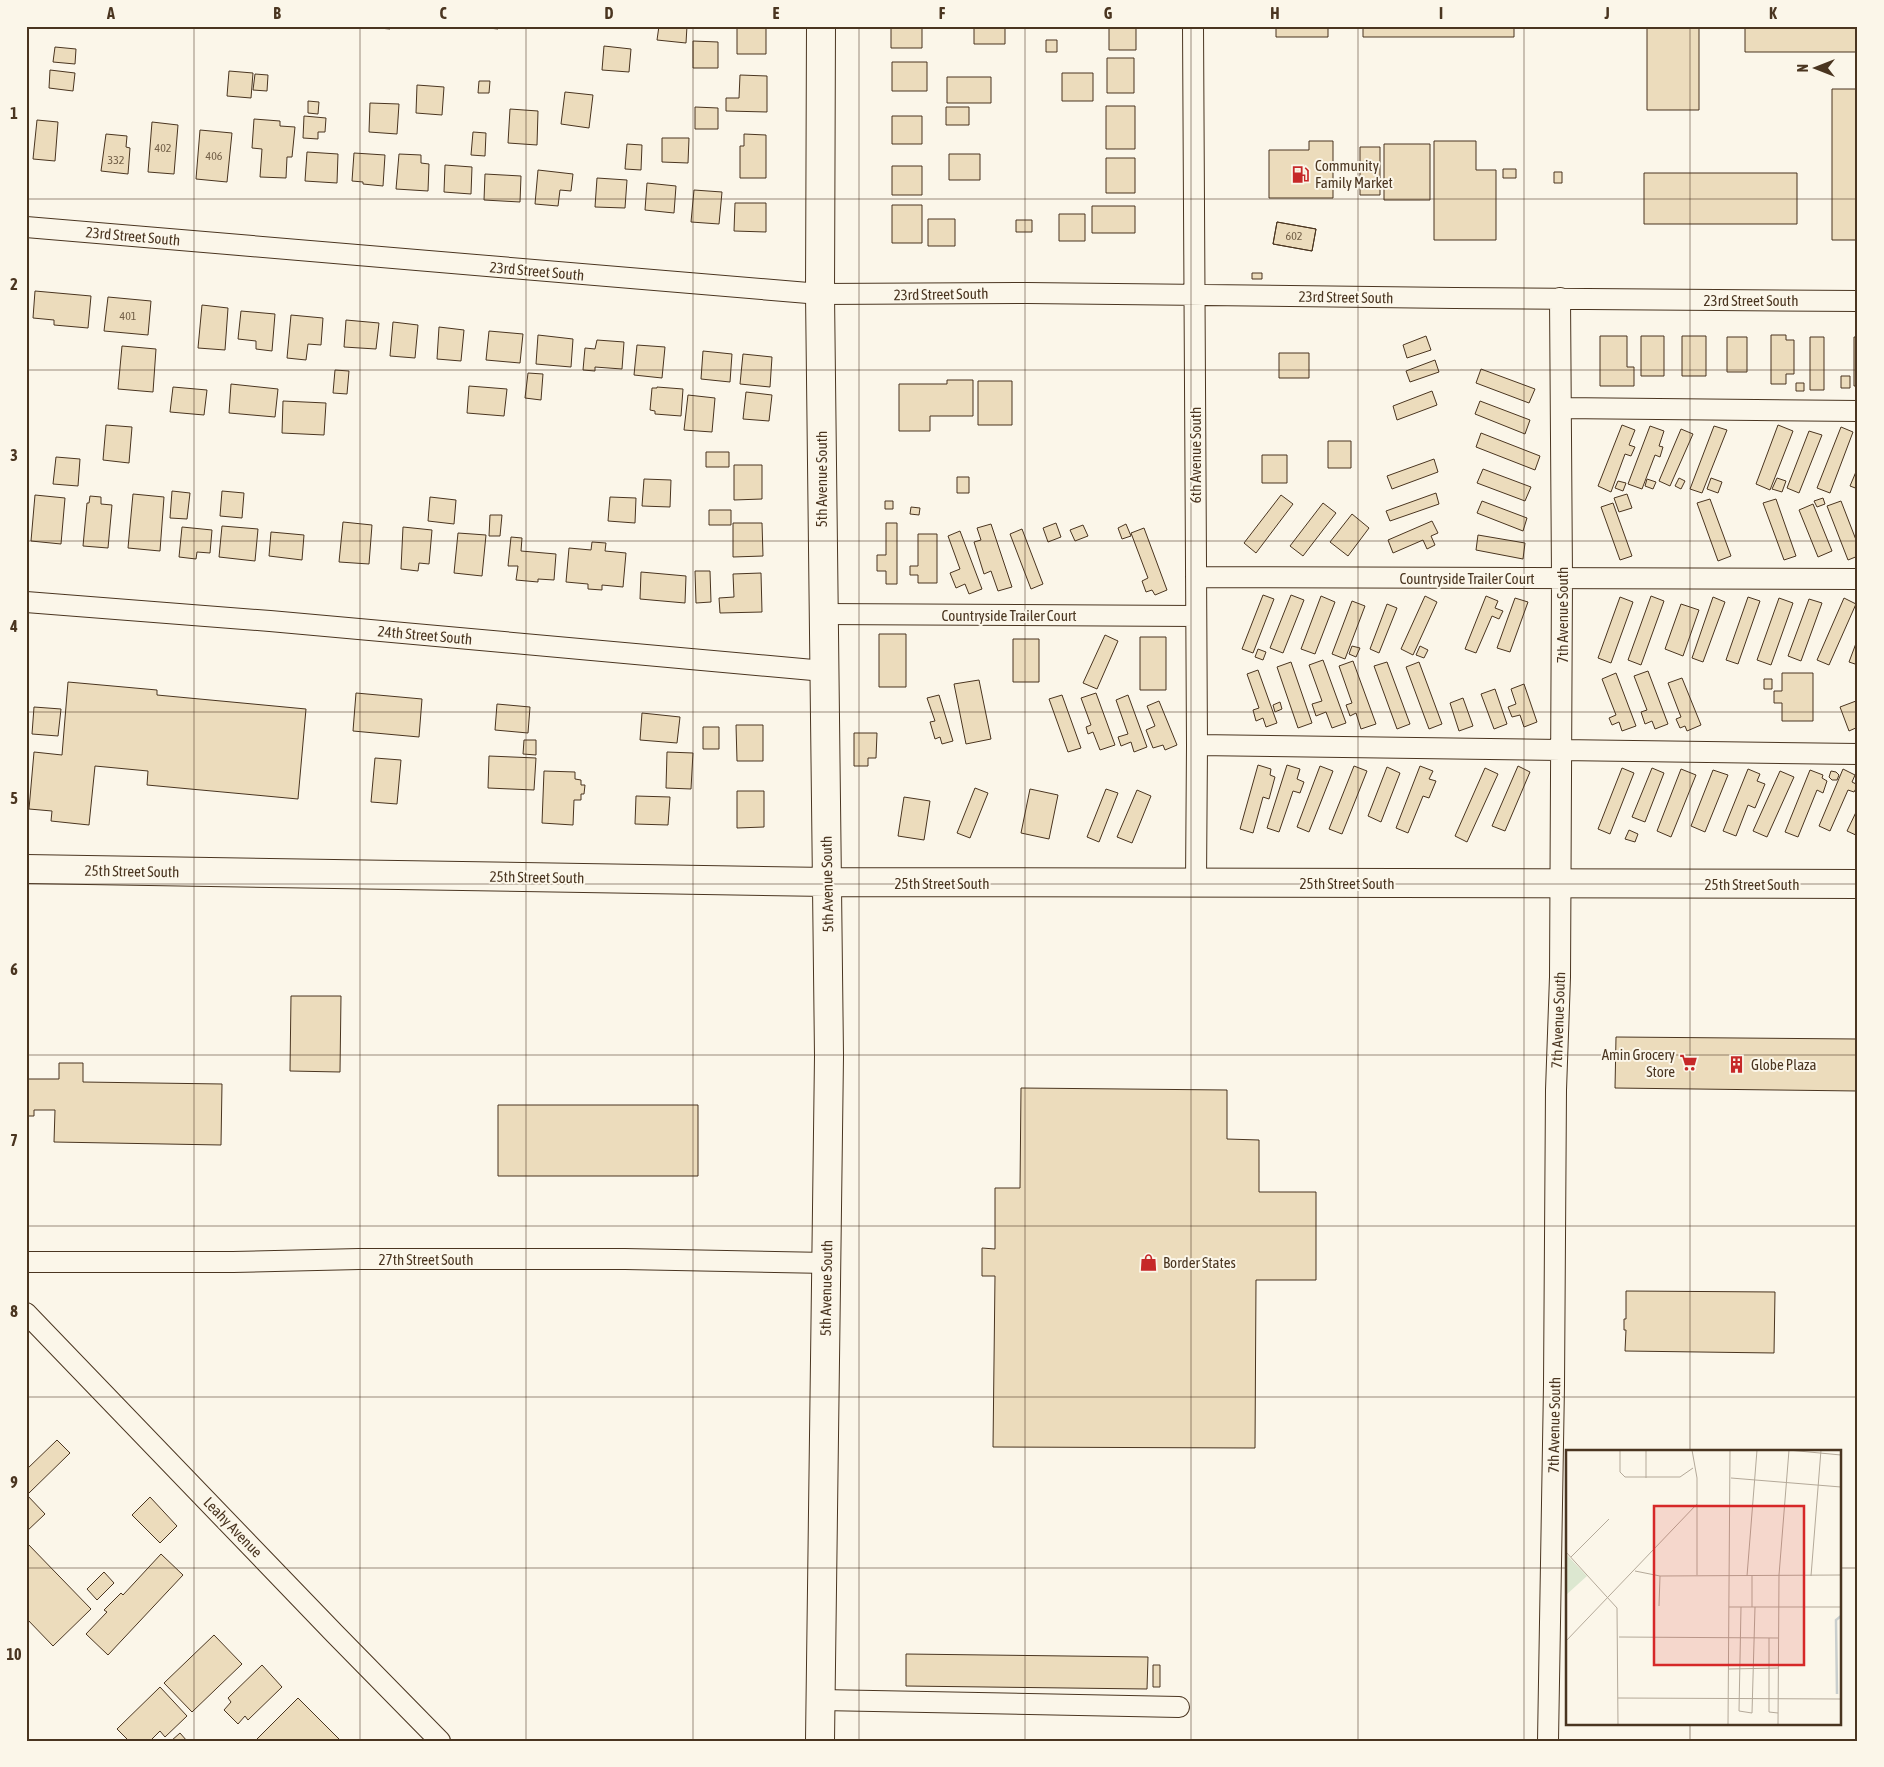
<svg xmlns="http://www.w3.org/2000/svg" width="1884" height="1767" viewBox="0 0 1884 1767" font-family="'Asap Condensed',sans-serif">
<rect width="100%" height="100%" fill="#fbf6e9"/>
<path fill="#ecdcbc" stroke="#4a3520" d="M357,26h33v3z
M470,26h28v3z
M659,26h28l-1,17 -29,-3z
M737,26h29v28h-29z
M891,26h31v22h-31z
M974,26h31v18h-31z
M1109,26h27v24h-27z
M1276,26h52v11h-52z
M1363,26h151v11h-151z
M1647,26h52v84h-52z
M1745,26h113v26h-113z
M1046,40h11v12h-11z
M693,41l25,1v26h-25z
M604,46l27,3 -2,23 -27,-2z
M55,47l21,2 -1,15 -22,-2z
M1107,58h27v35h-27z
M892,62h35v29h-35z
M50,70l25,3 -2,18 -24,-3z
M229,71l24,2 -2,25 -24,-2z
M1062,73h31v28h-31z
M255,74l13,1 -1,16 -14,-1z
M740,75l27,1v36l-41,-1v-13h13z
M947,77h44v26h-44z
M479,81h11l-1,12h-11z
M417,85l27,2 -2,28 -26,-2z
M1832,89h26v151h-26z
M565,92l28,3 -4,33 -28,-4z
M308,101l11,1 -1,12 -10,-1z
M370,103l29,1 -2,30 -28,-2z
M1106,106h29v43h-29z
M695,107l23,1v21h-23z
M946,107h23v18h-23z
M510,109l28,2 -1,34 -29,-2z
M304,116l22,2 -1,14h-7v7l-15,-1z
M892,116h30v28h-30z
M254,119l26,2v5l15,1 -3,30h-5l-1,21 -26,-1 2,-28 -10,-1z
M37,120l21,2 -3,39 -22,-2z
M152,122l26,3 -4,49 -26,-2z
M200,130l32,3 -5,49 -31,-3z
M473,132l13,1 -1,23 -14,-1z
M106,134l21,2 -1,11 4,1 -2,26 -27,-3z
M744,134l22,1v43h-26v-32h4z
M662,138h27l-1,25 -26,-1z
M1309,141h24v57h-64v-48h40z
M1434,141h42v29h20v70h-62z
M627,144l15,1 -1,25 -16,-1z
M1384,144h46v56h-46z
M1360,147h20v48h-20z
M307,152l31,2 -1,29 -32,-2z
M354,153l31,2 -2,31 -20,-2v-2l-11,-1z
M399,154l22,1v8l8,1 -1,27 -32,-2z
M949,154h31v26h-31z
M1106,158h29v35h-29z
M445,165l27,2 -1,27 -27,-2z
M892,166h30v29h-30z
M1503,169h13v9h-13z
M538,170l35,4 -2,17 -11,-1 -2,16 -23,-2z
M1554,172h8v11h-8z
M1644,173h153v51h-153z
M485,174l36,2 -1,26 -36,-2z
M597,178l30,2 -2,28 -30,-1z
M647,183l29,3 -2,27 -29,-3z
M694,190l28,2 -3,32 -28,-2z
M735,203h31v29l-32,-1z
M892,205h30v38h-30z
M1092,206h43v27h-43z
M1059,214h26v27h-26z
M928,219h27v27h-27z
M1016,220h16v12h-16z
M1277,222l39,7 -4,22 -39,-7z
M1277,222l39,7 -4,22 -39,-7z
M1252,273h10v6h-10z
M35,291l56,5 -3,32 -34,-3v-5l-21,-2z
M108,297l43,4 -3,34 -44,-4z
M202,305l26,3 -3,42 -27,-2z
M241,311l34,3 -3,37 -16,-2v-8l-18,-2z
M291,315l32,3 -2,27 -13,-1 -2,16 -19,-2z
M346,320l33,3 -3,26 -32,-2z
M393,322l25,3 -3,33 -25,-2z
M439,327l25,3 -3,31 -24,-2z
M489,331l34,3 -3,29 -34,-3z
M538,335l35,4 -2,28 -35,-3z
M1771,335h15v5h8v34h-8v10h-15z
M1426,336l5,14 -24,8 -4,-13z
M1600,336h27v31h7v19h-34z
M1641,336h23v40h-23z
M1682,336h24v40h-24z
M1727,337h20v35h-20z
M1810,337h14v53h-14z
M1854,337h4v49h-4z
M597,340l27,2 -2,27 -27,-2v4l-12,-1 2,-22 10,1z
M637,345l28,2 -3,31 -28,-3z
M122,346l34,3 -3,43 -35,-3z
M703,351l29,3 -2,28 -29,-3z
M1279,353h30v25h-30z
M743,354l29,3 -2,30 -30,-3z
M1435,360l4,12 -29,10 -4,-11z
M1481,369l54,20 -6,14 -53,-20z
M335,370l14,1 -2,23 -14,-1z
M528,373l15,1 -2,26 -16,-2z
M1841,376h9v12h-9z
M947,380h26v36h-43v15h-31v-47h48z
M978,381h34v44h-34z
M1796,383h8v8h-8z
M231,384l47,5 -3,28 -46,-4z
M469,386l38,3 -3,27 -37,-3z
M173,387l34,3 -3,25 -34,-3z
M657,387l26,2 -2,27 -26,-2v-3l-5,-1 2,-22h5z
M1432,391l5,14 -40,15 -4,-14z
M746,392l26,3 -3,26 -26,-2z
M688,395l27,3 -3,34 -28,-2z
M283,401l43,2 -2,32 -42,-2z
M1480,401l50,19 -5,14 -50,-20z
M106,425l26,2 -3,36 -26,-3z
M1622,425l13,5 -6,15 6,2 -4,9 -6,-2 -14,38 -13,-6z
M1778,425l15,6 -23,59 -14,-6z
M1650,426l14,5 -5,15 4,1 -3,10 -5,-2 -13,34 -14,-5z
M1714,426l13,4 -25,63 -12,-4z
M1841,427l12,5 -23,61 -13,-5z
M1681,429l12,5 -23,52 -11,-5z
M1809,431l13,4 -23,58 -12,-5z
M1481,433l59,23 -5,14 -59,-23z
M1328,441h23v27h-23z
M706,452h23v15h-23z
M1262,455h25v28h-25z
M56,457l24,2 -2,27 -25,-2z
M1434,459l4,13 -46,17 -5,-13z
M734,465h28v34l-28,1z
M1858,467v22l-8,-3z
M1483,469l48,18 -6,14 -48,-18z
M957,477h12v16h-12z
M1679,478l6,3 -4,8 -6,-3z
M1711,478l11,4 -4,11 -11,-4z
M1777,478l9,3 -4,11 -10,-3z
M644,479l27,1 -1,27 -28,-1z
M1647,479l9,3 -3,7 -8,-3z
M1618,481l8,2 -3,8 -8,-3z
M172,491l18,2 -3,26 -17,-1z
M222,491l22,2 -2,25 -22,-2z
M1436,493l3,11 -49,17 -4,-10z
M133,494l31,3 -4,54 -32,-3z
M1627,494l5,14 -13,4 -5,-14z
M35,495l30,3 -4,46 -30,-3z
M1281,495l12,9 -37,49 -12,-10z
M90,496l11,1v7l11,1 -4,43 -25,-2 4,-43h2z
M430,497l26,3 -2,24 -26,-3z
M610,497l26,1 -1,25 -27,-2z
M1823,498l2,6 -8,3 -3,-6z
M1710,499l21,57 -13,5 -21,-58z
M1776,499l20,57 -12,4 -21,-57z
M885,501h8v8h-8z
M1482,501l45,17 -4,13 -46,-18z
M1841,501l17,44v11l-10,4 -21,-54z
M1323,503l13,10 -33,43 -13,-10z
M1613,503l19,53 -12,4 -19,-53z
M1813,504l19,47 -14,6 -19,-47z
M911,507l9,1 -1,7 -9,-1z
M709,510h22v15h-22z
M1352,514l17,14 -21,28 -18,-14z
M490,515h12l-2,21h-11z
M1432,521l6,12 -7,3 4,9 -8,4 -4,-9 -30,13 -5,-13z
M343,522l29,3 -3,39 -30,-2z
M733,523h29l1,33 -30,1z
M886,523h11v61h-11v-13h-9v-16h9z
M1056,523l5,14 -13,5 -5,-14z
M991,524l21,63 -14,4 -7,-20 -7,3 -10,-32 7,-2 -4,-12z
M1126,524l5,12 -9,3 -4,-11z
M1083,525l5,11 -13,5 -5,-11z
M222,526l36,3 -3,32 -36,-4z
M182,527l30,3 -2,23 -13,-1 -1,7 -17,-2z
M403,527l29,3 -3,34 -10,-1 -1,8 -17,-2z
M1144,528l23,62 -12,5 -3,-5 -6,2 -4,-11 6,-3 -17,-45z
M1022,529l21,55 -12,5 -21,-55z
M960,531l22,58 -13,5 -4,-10 -9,4 -6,-15 10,-4 -12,-33z
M271,532l33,3 -2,25 -33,-4z
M458,533l28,2 -4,41 -28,-3z
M918,534h19v49h-19v-8h-8v-9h8z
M1478,535l47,8 -2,16 -47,-9z
M511,537l11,1 -1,13 35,3 -2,26 -16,-1v3l-22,-2 2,-14h-10z
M592,542l14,1 -1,8 21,2 -3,34 -21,-2v5l-14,-1v-5l-22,-2 3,-34 22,2z
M695,571h15l1,31 -15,1z
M641,572l45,4 -1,27 -45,-4z
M761,573l1,39 -42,1 -1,-15 15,-1 -1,-23z
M1263,595l11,4 -21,54 -11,-4z
M1291,595l13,5 -21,53 -13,-5z
M1321,596l14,6 -20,52 -14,-5z
M1425,596l12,6 -24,53 -12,-6z
M1486,596l12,5 -3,7 8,3 -4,8 -7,-3 -16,37 -11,-4z
M1651,596l13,5 -23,64 -13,-5z
M1620,597l13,5 -22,61 -13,-5z
M1713,597l12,5 -22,60 -11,-4z
M1748,597l12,4 -22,63 -12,-4z
M1515,598l13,4 -18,50 -13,-4z
M1779,598l14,5 -22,62 -14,-5z
M1844,598l12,6 -27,61 -12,-5z
M1809,599l13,4 -21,58 -13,-5z
M1352,601l13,5 -20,53 -13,-5z
M1387,604l10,4 -18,45 -9,-4z
M1681,604l18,6 -16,46 -18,-7z
M879,634h27v53h-27z
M1105,635l13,6 -21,48 -14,-6z
M1140,637h26v53h-26z
M1858,638v27l-9,-3z
M1013,639h26v43h-26z
M1352,646l8,2 -4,9 -7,-3z
M1420,646l8,4 -4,8 -8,-3z
M1258,649l8,3 -3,8 -8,-3z
M1323,660l23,63 -14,5 -6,-16 -10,4 -4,-12 10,-3 -13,-36z
M1353,661l23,63 -15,5 -5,-16 -6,3 -4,-11 6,-2 -13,-37z
M1291,662l21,61 -14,5 -21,-61z
M1387,662l23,62 -13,5 -23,-63z
M1419,662l23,62 -13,5 -23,-62z
M1258,670l19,53 -11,4 -3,-9 -7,3 -3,-11 6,-2 -12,-34z
M1648,671l20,53 -13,5 -3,-8 -7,3 -4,-12 6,-2 -13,-34z
M1616,673l20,53 -14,5 -3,-9 -7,3 -3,-7 7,-3 -14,-36z
M1782,673h31v48h-31v-18h-8v-12h8z
M1682,678l19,47 -14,6 -2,-5 -5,2 -4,-9 5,-2 -13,-34z
M1764,679h8v10h-8z
M979,680l12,59 -25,5 -12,-60z
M68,682l89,8v5l149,14 -8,90 -151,-14 1,-14 -53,-5 -6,59 -38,-4 1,-10 -23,-2 5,-57 28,3z
M1524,684l13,38 -13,5 -4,-12 -8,2 -4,-10 8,-3 -5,-15z
M1495,689l12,35 -13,5 -13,-35z
M356,693l66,6 -3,38 -66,-6z
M1096,693l19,52 -15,5 -7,-18 -5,2 -2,-7 5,-2 -10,-27z
M939,695l14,46 -11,3 -2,-7 -5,2 -5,-17 5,-1 -8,-23z
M1062,695l19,53 -13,4 -19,-53z
M1128,695l19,52 -13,5 -3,-10 -10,4 -3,-9 10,-3 -12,-34z
M1463,698l10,28 -14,5 -9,-28z
M1159,701l18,44 -12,5 -2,-5 -10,3 -7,-18 9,-4 -8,-20z
M1856,701l2,5v21l-9,4 -9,-24z
M1280,702l2,7 -7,3 -2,-7z
M497,704l33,3 -2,26 -33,-3z
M34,707l27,2 -3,27 -26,-2z
M642,713l38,4 -3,26 -37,-3z
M736,725h27v36h-26z
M703,727h16v22h-16z
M854,733h23l-1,25h-8v8h-14z
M524,740h12v15l-13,-1z
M667,752l26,1 -2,36 -25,-1z
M489,756l47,2 -2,32 -46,-2z
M375,758l26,2 -4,44 -26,-2z
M1258,765l13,4 -1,6 5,2 -6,22 -6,-2 -10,36 -13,-4z
M1287,765l13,4 -3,10 7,3 -4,11 -7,-2 -14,41 -12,-4z
M1320,766l13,5 -24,61 -12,-5z
M1354,766l13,5 -25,63 -13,-5z
M1420,766l13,5 -4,8 7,2 -7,17 -6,-2 -15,37 -12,-5z
M1518,766l12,6 -25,59 -13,-5z
M1387,767l13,6 -19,49 -13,-6z
M1485,768l13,6 -31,68 -12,-6z
M1622,768l12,5 -24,61 -12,-5z
M1652,768l12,5 -19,49 -13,-5z
M1681,769l15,6 -25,62 -14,-6z
M1748,769l12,5 -3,7 8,3 -10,24 -7,-3 -12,31 -13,-5z
M1843,769l12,6 -3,7 6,3 -4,7 -6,-2 -18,41 -11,-5z
M1713,770l15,5 -23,57 -14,-6z
M1810,770l13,5 -1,3 5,3 -4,12 -6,-3 -19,47 -13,-5z
M544,771l31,1v7l6,1v5h4l-1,9h-3v6h-7l-1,25 -31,-2z
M1780,771l14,6 -27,60 -14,-6z
M1831,771l5,1 3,3 -2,5h-5l-3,-3z
M975,788l13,5 -18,45 -13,-5z
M1030,789l28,6 -9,44 -28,-6z
M1106,789l12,4 -19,49 -12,-5z
M1137,790l14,6 -19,47 -15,-6z
M737,791h27v36l-27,1z
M636,796l34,1 -2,28 -33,-1z
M904,797l26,4 -6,39 -26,-4z
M1858,808v28l-11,-5z
M1629,830l9,4 -3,8 -10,-3z
M291,996h50l-1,76 -50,-1z
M1616,1037l242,2v52l-243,-3z
M59,1063h24v19l139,2 -1,61 -167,-3 1,-32h-21v6h-8v-37h33z
M1021,1088l206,2v49l32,1v52h57v88h-60l-1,168 -262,-1 2,-171h-13v-28l13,1v-61h25z
M498,1105h200v71h-200z
M1626,1291l149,1 -1,61 -149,-2 1,-21h-2v-11h2z
M57,1440l13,13 -42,41 -2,-2v-22z
M26,1494l19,20 -19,18z
M150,1497l27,29 -17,17 -28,-28z
M26,1542l65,67 -38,37 -27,-28z
M161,1554l22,21 -75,80 -22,-21 21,-22 -3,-2 17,-17 2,2z
M104,1572l10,11 -17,17 -10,-11z
M214,1635l28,29 -50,48 -28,-29z
M906,1654l242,3 -1,32 -241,-3z
M262,1665l20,22 -34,33 -3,-4 -7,8 -14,-14 7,-8 -3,-4z
M1153,1665h7v22h-7z
M160,1687l27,29 -22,21 -5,-6 -10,10h-21l-12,-12z
M298,1698l43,43h-86z
M180,1733l7,8h-16z"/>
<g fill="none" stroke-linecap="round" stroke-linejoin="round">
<defs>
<path id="street" d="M1193,26l4,719 -1,138
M26,227l794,67 207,-1 427,5 404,3
M1561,408l297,3
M1196,577l662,2
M26,602l244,19 554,50
M822,614l374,2
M1197,745l661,9
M26,1262h207l126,-3h266l202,4
M26,1313l309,321 105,107
M821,1700l358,7
M1548,1741l6,-356 2,-295 4,-113 2,-399 -2,-280"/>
<path id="secondary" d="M26,869l801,13 1031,2
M820,1741l9,-685 -9,-762 1,-268"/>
</defs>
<use href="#street" stroke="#4a3520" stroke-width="22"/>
<use href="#secondary" stroke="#4a3520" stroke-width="30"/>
<use href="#street" stroke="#fbf6e9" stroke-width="20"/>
<use href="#secondary" stroke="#fbf6e9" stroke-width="28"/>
</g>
<path fill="none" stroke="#4a3520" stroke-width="1" stroke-opacity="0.55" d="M194,26v1715M360,26v1715M526,26v1715M693,26v1715M859,26v1715M1025,26v1715M1191,26v1715M1358,26v1715M1524,26v1715M1690,26v1425M26,199h1832M26,370h1832M26,541h1832M26,712h1832M26,884h1832M26,1055h1832M26,1226h1832M26,1397h1832M26,1568h1542M1840,1568h18M1690,1723v18"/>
<defs>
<symbol id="fuel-bare" viewBox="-9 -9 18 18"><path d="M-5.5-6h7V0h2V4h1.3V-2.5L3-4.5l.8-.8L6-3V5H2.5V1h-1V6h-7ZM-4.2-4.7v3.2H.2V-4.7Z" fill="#c62828" stroke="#fbf6e9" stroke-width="2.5" paint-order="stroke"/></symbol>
<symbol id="supermarket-bare" viewBox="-9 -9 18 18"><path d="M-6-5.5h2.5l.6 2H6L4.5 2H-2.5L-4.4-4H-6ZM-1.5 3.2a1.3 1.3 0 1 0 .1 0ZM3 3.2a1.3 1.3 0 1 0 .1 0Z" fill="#c62828" stroke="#fbf6e9" stroke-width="2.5" paint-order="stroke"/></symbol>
<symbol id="building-bare" viewBox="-9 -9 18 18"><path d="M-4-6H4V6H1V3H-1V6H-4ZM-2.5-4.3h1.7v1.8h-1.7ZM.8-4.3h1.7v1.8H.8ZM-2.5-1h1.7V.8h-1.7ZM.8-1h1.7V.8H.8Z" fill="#c62828" stroke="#fbf6e9" stroke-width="2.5" paint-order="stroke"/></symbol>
<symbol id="shop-bare" viewBox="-9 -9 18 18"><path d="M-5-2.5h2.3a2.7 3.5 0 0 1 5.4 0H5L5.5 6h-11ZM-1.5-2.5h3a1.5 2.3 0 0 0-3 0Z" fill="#c62828" stroke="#fbf6e9" stroke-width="2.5" paint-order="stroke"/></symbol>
</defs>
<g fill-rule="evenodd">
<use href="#fuel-bare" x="1288" y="162" width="25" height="25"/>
<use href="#supermarket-bare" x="1676" y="1050" width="25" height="25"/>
<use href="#building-bare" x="1724" y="1052" width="25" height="25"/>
<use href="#shop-bare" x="1136" y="1250" width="25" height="25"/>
</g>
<g text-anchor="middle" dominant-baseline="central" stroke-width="4" stroke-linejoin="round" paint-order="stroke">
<g font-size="12" fill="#725f47">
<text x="163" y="148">402</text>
<text x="214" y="156">406</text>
<text x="116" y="160">332</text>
<text x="1294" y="236">602</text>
<text x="128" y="316">401</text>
</g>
<g font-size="15" fill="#4a3520" stroke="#fbf6e9" text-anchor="start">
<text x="1315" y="165">Community<tspan x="1315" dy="17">Family Market</tspan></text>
<text x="1675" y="1054" text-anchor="end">Amin Grocery<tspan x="1675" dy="17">Store</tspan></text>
<text x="1751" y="1064">Globe Plaza</text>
<text x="1163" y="1262">Border States</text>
</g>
<g font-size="15" fill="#4a3520" stroke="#fbf6e9">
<text transform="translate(133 236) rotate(5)">23rd Street South</text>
<text transform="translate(537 271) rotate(5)">23rd Street South</text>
<text transform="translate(941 294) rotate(-1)">23rd Street South</text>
<text transform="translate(1346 297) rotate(1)">23rd Street South</text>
<text x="1751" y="300">23rd Street South</text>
<text transform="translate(1195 455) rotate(-90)">6th Avenue South</text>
<text transform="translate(821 479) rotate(-90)">5th Avenue South</text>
<text x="1467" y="578">Countryside Trailer Court</text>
<text x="1009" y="615">Countryside Trailer Court</text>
<text transform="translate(1562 615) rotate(-90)">7th Avenue South</text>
<text transform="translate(425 635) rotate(5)">24th Street South</text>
<text transform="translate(132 871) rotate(1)">25th Street South</text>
<text transform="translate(537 877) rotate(1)">25th Street South</text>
<text x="942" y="883">25th Street South</text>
<text x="1347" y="883">25th Street South</text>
<text transform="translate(827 884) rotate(-91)">5th Avenue South</text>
<text x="1752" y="884">25th Street South</text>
<text transform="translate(1558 1020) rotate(-88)">7th Avenue South</text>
<text x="426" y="1259">27th Street South</text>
<text transform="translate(826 1288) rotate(-89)">5th Avenue South</text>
<text transform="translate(1554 1425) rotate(-89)">7th Avenue South</text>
<text transform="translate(233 1527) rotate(46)">Leahy Avenue</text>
</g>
</g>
<g transform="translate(1566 1450)">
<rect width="275" height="275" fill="#fbf6e9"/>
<path d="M0,104l21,22 -21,19z" fill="#dce7d0"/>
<path fill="none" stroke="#c9cecd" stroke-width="2.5" d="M271,244l-1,-74 5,-4"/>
<path fill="none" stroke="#b4a999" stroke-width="1" d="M54,0v22l5,5h55l13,-9M126,0l5,28v97M222,0l53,5M80,28v-28M165,28l110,9M0,102l51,56 1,117M5,107l38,-38M69,121l25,5 181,-1M181,126l10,-126M245,126l10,-126M93,156l1,-30M163,157h112M175,157l-2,104 13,2 3,-106M186,157v-31M53,187l159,1M203,188v74l9,1M0,191l131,-137M163,219l49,-1M52,248l223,1M162,275l2,-275M212,275l1,-150 10,-125"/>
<path fill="#d62828" fill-opacity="0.15" stroke="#d62828" stroke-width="2.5" d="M88,56h150v159h-150z"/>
<rect width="275" height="275" fill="none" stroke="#4a3520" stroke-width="2.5"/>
</g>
<rect width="1884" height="1767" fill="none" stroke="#fbf6e9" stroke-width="55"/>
<g transform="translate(1816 68) rotate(270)" stroke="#fbf6e9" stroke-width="4" paint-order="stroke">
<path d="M0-4L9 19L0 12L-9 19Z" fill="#4a3520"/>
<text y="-8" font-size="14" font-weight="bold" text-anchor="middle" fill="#4a3520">N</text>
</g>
<rect x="28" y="28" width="1828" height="1712" fill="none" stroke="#4a3520" stroke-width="2"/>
<g font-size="16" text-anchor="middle" font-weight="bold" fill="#4a3520">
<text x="111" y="19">A</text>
<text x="277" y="19">B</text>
<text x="443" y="19">C</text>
<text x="609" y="19">D</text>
<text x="776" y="19">E</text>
<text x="942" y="19">F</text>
<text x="1108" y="19">G</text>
<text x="1275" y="19">H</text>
<text x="1441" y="19">I</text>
<text x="1607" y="19">J</text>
<text x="1773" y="19">K</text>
<text x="14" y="119">1</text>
<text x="14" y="290">2</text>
<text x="14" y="461">3</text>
<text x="14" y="632">4</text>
<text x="14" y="804">5</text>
<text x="14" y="975">6</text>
<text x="14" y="1146">7</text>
<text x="14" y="1317">8</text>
<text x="14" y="1488">9</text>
<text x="14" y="1660">10</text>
</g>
</svg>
